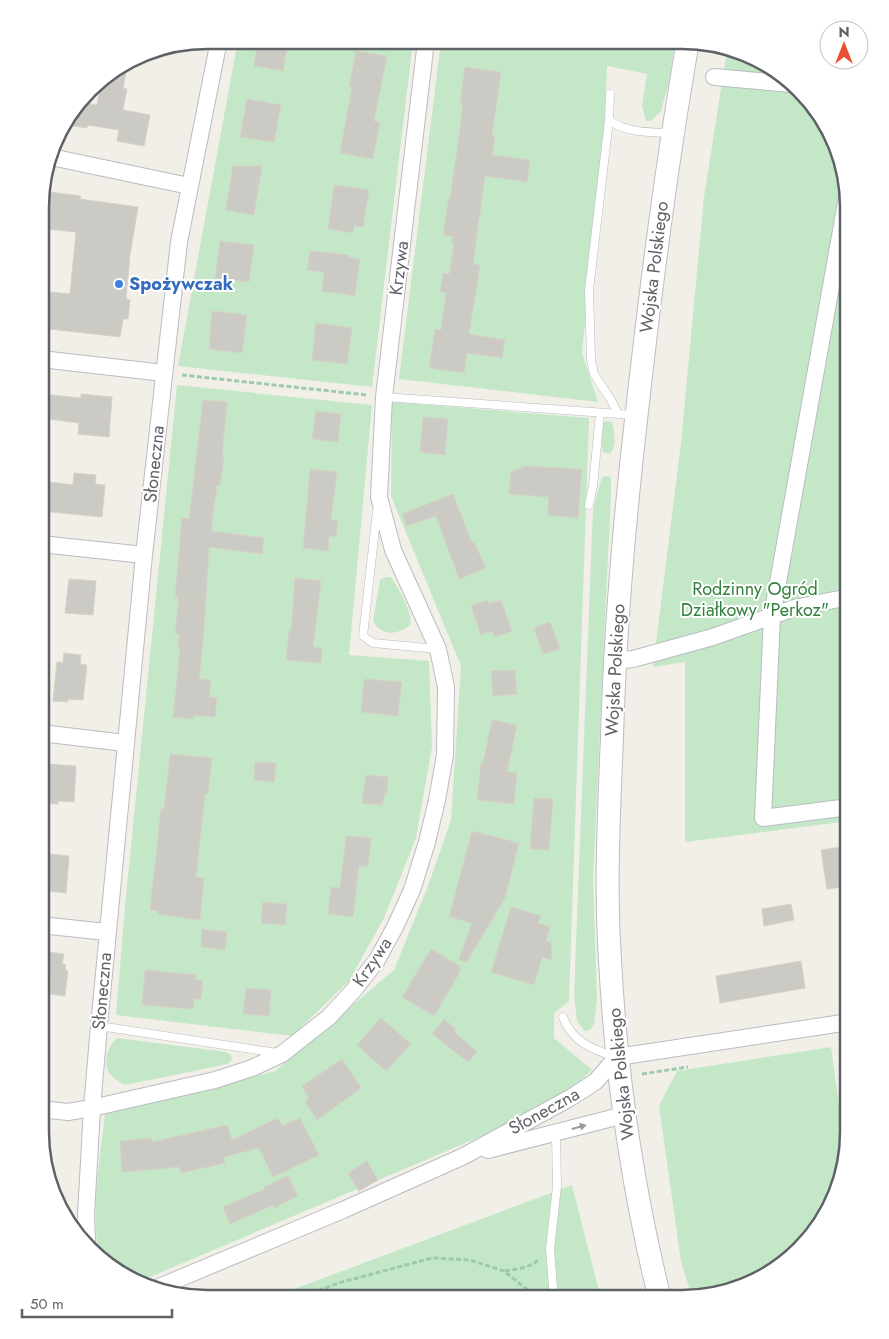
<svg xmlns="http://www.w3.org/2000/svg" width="889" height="1339" viewBox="0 0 889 1339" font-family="Jost,sans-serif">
<rect width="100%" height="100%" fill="#f1efe7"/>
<path fill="#c4e8c7" d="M238,40l175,1 -41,346 -194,-21z
M441,41h234l-6,41 -8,29 -10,10h-5l-4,-15 5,-32 -40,-8 -3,70 -22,217 16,49 -199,-23z
M727,51l56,23 53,69 13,64v614l-164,21v-180l-32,5 28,-224 23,-246z
M177,385l195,20 -23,250 80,6 3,86 -16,91 -32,80 -35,63 -57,55 -176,-21 10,-119z
M392,402l197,16 -20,583 -15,12v25l38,32 -20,19 -83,44 -346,147c-10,-4 -32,-10 -39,-17 -18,-20 -2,-120 1,-149l170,-43 119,-101 34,-84 23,-66 10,-154 -70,-170z
M608,421l4,1c2,11 6,23 -2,32l-7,-2 -2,-10 1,-19z
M606,476l5,1v16l-18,386 4,121 -3,24 -4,6 -6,1 -7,-11 -3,-26 19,-485 9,-32z
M386,577h5c8,12 20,32 20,47 -11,11 -30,13 -38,-3l7,-41z
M117,1038l109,14 5,3 1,5 -4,4 -103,21c-4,-3 -10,-5 -13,-9 -11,-11 -5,-29 5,-38z
M831,1047l15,109 -6,30 -25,47 -69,53 -54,11 -11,-35 -22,-156 18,-35z
M572,1185l29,114 -331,-1z"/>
<path fill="#cccac4" stroke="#d6d2c5" d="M258,40h30l-5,31 -29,-5z
M356,51l31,5 -13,65 6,1 -7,37 -33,-6 12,-66h-3z
M128,63l-5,25 4,1 -4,21 27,5 -6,31 -27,-5 2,-11 -31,-5 -1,3 -25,-4 18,-22 17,3 5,-26z
M465,67l36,5 -9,64h3l-3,19 38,5 -3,22 -42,-6 -12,88 7,1 -11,69 36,6 -3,18 -35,-5 -3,20 -35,-5 6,-39 6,1 5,-37 -6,-1 3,-19 6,1 5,-30h-3l2,-8 -10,-1 6,-38 1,1 7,-47 6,-48h-3z
M247,99l34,6 -7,37 -34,-5z
M233,166h29l-8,49 -28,-5z
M334,185l35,5 -6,37 -9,-1 -1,7 -25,-4z
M49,192l32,4 -1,3 58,8 -8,48 -4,44 4,1 -2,19h-5l-3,18 -79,-9v-37l29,3 6,-62 -31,-3z
M220,241l34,4 -5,37 -34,-4z
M310,251l39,4v2l11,2 -5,37 -33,-5 2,-19 -17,-2z
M212,311l35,4 -5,38 -33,-4z
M316,323l36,5 -5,36 -35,-4z
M41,394l40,4v-4l31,3 -3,40 -31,-3 1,-11 -38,-5z
M203,400l24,2 -5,55h2l-4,29 -3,-1 -6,46 53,7 -2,16 -53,-7 -5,84 -5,48 12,1 -2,17 8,1 -2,19 -21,-2 -1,4 -20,-2 7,-68 -2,-1 1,-14h-4l4,-37h-4l7,-79 7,1z
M316,411l25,3 -3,28 -26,-3z
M423,417l25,2 -3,36 -25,-3z
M526,466l56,3 -4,49 -31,-3 2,-18 -40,-3 2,-22z
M310,469l27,3 -6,48 7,1 -2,16 -7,-1 -1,15 -25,-3z
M74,473l22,2 -1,9 10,1 -3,32 -61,-6v-30l32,4z
M453,494l19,49 2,-1 12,26 -27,11 -23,-63 -29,10 -5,-12z
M295,578l26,3 -8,66 9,1 -1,15 -35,-3 3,-29h2z
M69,579l27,2 -3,34 -28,-2z
M487,600l2,4 12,-4 11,31 -17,6 -3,-6 -11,4 -10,-29z
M550,622l10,27 -17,5 -9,-26z
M64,653l17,2 -1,9 7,1 -4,35 -15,-1v3l-15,-1 4,-39 6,1z
M515,670l2,24 -24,2 -2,-25z
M364,679l38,3 -4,34 -37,-4z
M492,720l25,5 -10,47 10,1 -3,31 -37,-4 4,-37h2z
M170,754l42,4 -4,36h-3l-9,83 8,1 -4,42 -43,-6 1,-3 -8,-1 11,-101h3z
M255,762l21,1 -2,19 -20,-2z
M46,764l30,2 -2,36 -16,-1v3l-15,-1z
M366,775l22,2 -1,16h-2l-3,12 -20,-2z
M534,798l19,1 -4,51 -19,-1z
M472,831l47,12 -14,55 -39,65 -7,-4 13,-36 -23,-6z
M346,836l25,2 -3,29 -9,-1 -6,51 -25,-3 3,-27 9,1z
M849,846v40l-22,3 -6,-39z
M40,853l29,3 -3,37 -19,-2 1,-5 -8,-1z
M263,902l24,2 -2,21 -24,-2z
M791,904l3,16 -30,6 -2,-17z
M511,907l30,9 -3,7 12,4 -4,14 5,2 1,17 -10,-3 -8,28 -43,-13z
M202,929l25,3 -2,18 -24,-3z
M431,949l29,17v6l-26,44 -32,-19z
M40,951l24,3 -2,10 4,1 -1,5 3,1 -3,25 -15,-2 1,-13 -11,-1z
M801,961l4,27 -85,15 -4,-27z
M145,970l51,5 -1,5 8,1 -2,18h-7l-1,10 -51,-4z
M246,988l25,2 -2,26 -26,-2z
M381,1018l30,26 -25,27 -29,-26z
M444,1019l12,10 -2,3 23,20 -9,10 -36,-28z
M342,1059l19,29 -44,32 -12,-19 4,-3 -7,-12z
M278,1118l4,8 18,-8 19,37 -46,22 -14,-29 -35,9 1,6 -44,10 -2,-6 -57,5 -2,-31 31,-3 1,4 75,-17 5,15z
M367,1161l11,19 -19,11 -11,-18z
M288,1176l10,20 -24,12 -1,-3 -43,19 -7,-17 42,-18 -1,-2z"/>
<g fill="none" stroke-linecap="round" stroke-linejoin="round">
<defs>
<path id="lane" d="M610,94l-1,26c17,13 40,12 61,13
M609,120l-20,170 2,69 3,15 17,26 7,14
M384,397l250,18
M589,505l4,-19 7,-73
M377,511l-14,125 10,7 65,6
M563,1017c9,25 29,32 52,40
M99,1026l178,27
M554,1299l-4,-50 7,-63 -1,-53"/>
<path id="street" d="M714,77l77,7
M51,157l138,29
M847,197l-75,419 -9,202 86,-11
M41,359l123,14
M41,544l103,11
M614,661l19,-2 80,-22 81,-29 55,-11
M41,733l84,10
M40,925l67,7
M40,1109l28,3 24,-4 123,-28 37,-12 30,-14 47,-37 24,-26 24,-31 18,-33 17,-37 15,-48 10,-42 8,-45 1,-68 -8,-38 -45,-99 -14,-53 5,-100 42,-356
M488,1150l136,-35
M87,1241l-1,-26 6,-107 7,-82 45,-471 35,-313 40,-202
M159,1287l184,-77 121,-54 106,-58 25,-16 22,-25 232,-35"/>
<path id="secondary" d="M660,1299c-28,-112 -44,-225 -50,-339 -5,-75 -1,-149 2,-223 3,-106 12,-212 24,-317 14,-127 30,-253 52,-379"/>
</defs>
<use href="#lane" stroke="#b9bcc0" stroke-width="9"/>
<use href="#street" stroke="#b9bcc0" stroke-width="18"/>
<use href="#secondary" stroke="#babdc2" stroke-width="24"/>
<path stroke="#9dc9ad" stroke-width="3" stroke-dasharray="5 2.5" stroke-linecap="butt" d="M182,375l185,20
M642,1074l46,-7
M505,1271c11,-2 25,-3 33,-11
M297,1298l45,-16 90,-24 38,2 34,11 35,28"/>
<use href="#lane" stroke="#fff" stroke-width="8"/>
<use href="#street" stroke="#fff" stroke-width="16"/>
<use href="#secondary" stroke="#fff" stroke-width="22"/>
</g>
<defs><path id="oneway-solid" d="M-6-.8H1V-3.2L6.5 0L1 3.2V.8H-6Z" transform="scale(1.25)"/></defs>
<use fill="#96999c" href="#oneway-solid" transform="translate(579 1127) rotate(-15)"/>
<circle fill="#3f7fe0" stroke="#fff" stroke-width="2" cx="119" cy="284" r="5"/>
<g text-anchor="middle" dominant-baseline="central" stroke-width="4" stroke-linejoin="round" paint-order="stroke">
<g font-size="18" fill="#5e6267" stroke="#fff">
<text transform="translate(654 267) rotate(-83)">Wojska Polskiego</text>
<text transform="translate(399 268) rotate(-83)">Krzywa</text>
<text transform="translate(154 464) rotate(-84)">Słoneczna</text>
<text transform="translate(615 670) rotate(-87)">Wojska Polskiego</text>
<text transform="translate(372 962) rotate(-56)">Krzywa</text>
<text transform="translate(102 991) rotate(-85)">Słoneczna</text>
<text transform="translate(621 1074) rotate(-96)">Wojska Polskiego</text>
<text transform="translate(544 1111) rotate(-29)">Słoneczna</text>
</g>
<g font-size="18" font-weight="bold" fill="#366cbe" stroke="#fff" text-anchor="start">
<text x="129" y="284">Spożywczak</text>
</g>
<g font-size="18" fill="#33813d" stroke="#fff">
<text x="755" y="589">Rodzinny Ogród<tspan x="755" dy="21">Działkowy "Perkoz"</tspan></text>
</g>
</g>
<path d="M0 0H889V1339H0ZM207 49H682A158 158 0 0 1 840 207V1132A158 158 0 0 1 682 1290H207A158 158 0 0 1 49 1132V207A158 158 0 0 1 207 49Z" fill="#fff" fill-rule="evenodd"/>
<path fill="none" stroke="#5e6267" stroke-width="2.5" d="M207 49H682A158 158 0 0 1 840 207V1132A158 158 0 0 1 682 1290H207A158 158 0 0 1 49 1132V207A158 158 0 0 1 207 49Z"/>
<g transform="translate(844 45)"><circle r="24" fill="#ffffff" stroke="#bfc0c2"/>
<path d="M0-4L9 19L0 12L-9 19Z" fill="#eb4f33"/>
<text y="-8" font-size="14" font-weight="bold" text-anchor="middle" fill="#5e6267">N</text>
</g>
<path d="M22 1309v8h150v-8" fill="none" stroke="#5e6267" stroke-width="2.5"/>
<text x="30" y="1309" font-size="15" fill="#5e6267" stroke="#ffffff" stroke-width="4" paint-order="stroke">50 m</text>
</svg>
